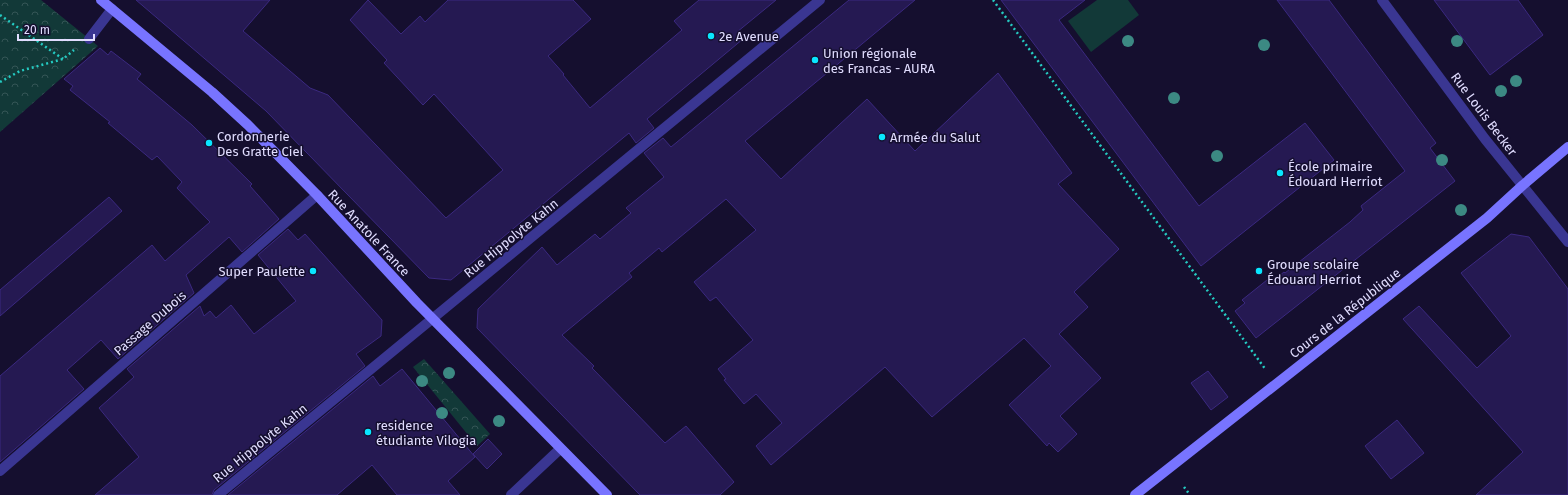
<svg xmlns="http://www.w3.org/2000/svg" width="1568" height="495" viewBox="0 0 1568 495" font-family="'Fira Sans',sans-serif">
<defs>
<pattern id="park-crowns" width="20" height="18" patternUnits="userSpaceOnUse"><rect width="20" height="18" fill="#123938"/><path d="M2 6a3 3 0 1 1 6 0M12 15a3 3 0 1 1 6 0" fill="none" stroke="#345556"/></pattern>
</defs>
<rect width="100%" height="100%" fill="#150f2f"/>
<path fill="url(#park-crowns)" d="M0,0h41l57,46 -98,86z
M424,359l66,75 -13,12 -64,-79z"/>
<path fill="#123938" d="M1097,0h31l11,15 -48,37 -23,-31z"/>
<path fill="#251952" stroke="#3b2980" d="M136,0h134l-27,31 67,57 18,7 118,123 57,-48 -69,-76 -11,11 -39,-42 3,-3 -37,-40 18,-20 33,34 19,-18 5,6 23,-22h125l18,19 -43,37 16,18 -1,1 27,33 92,-78 -8,-9 25,-21h77l-39,32 6,7 -96,80 7,9 -18,15 -7,-10 -178,147 -22,-2 -163,-167z
M849,0h66l-170,141 36,38 86,-80 48,52 83,-78 74,100 -14,11 61,65 -45,43 14,15 -29,27 42,44 -41,38 17,18 -19,18 -9,-9 -2,3 -38,-41 42,-39 -27,-28 -92,79 -47,-50 -114,98 -15,-19 26,-23 -26,-29 -12,10 -20,-24 2,-1 -8,-10 35,-29 -37,-43 -6,4 -16,-19 62,-52 -30,-31 -64,53 -3,-4 -30,25 3,4 -70,58 32,31 -2,2 73,75 21,-17 48,56 -14,13h-80l-163,-167 1,-19 64,-62 15,18 38,-31 5,5 31,-26 -5,-5 38,-31 -20,-24 19,-15 8,9z
M1001,0h84l-26,20 140,186 106,-83 29,37 -133,106z
M1277,0h52l107,143 -6,5 25,33 -199,157 -21,-27 10,-8 -3,-3 25,-20 3,3 14,-11 1,1 65,-51 13,-12 -2,-4 44,-35z
M1434,0h84l25,35 -53,40z
M100,48l8,7 3,-4 30,23 -4,5 55,46 60,59 -2,2 29,33 -37,33 -13,-15 -43,38 8,18 -76,66 -17,-19 -34,30 17,19 -84,73v-86l152,-131 13,16 45,-39 -33,-34 5,-6 -25,-26 -5,4 -44,-37 2,-1 -40,-32 3,-4 -9,-7z
M109,197l13,14 -122,105v-26z
M288,229l10,11 7,-6 77,86 -1,16 -25,18 9,12 -151,124 -2,5h-117l44,-38 -40,-49 35,-31 -7,-8 73,-63 4,10 6,-5 6,7 15,-13 23,29 42,-33 -38,-46z
M1511,234l18,3 39,52v206h-92l47,-43 -120,-133 16,-13 58,62 34,-32 -50,-63z
M402,369l73,88 -27,24 12,14h-63l-25,-30 -35,30h-109l145,-119 7,10z
M1208,371l20,26 -17,13 -20,-27z
M1397,420l27,33 -33,26 -26,-33z
M488,439l14,15 -15,15 -14,-15z"/>
<g fill="none" stroke-linecap="round" stroke-linejoin="round">
<path stroke="#25cbc2" stroke-width="2.5" stroke-dasharray="2 3" stroke-linecap="butt" d="M993,0l273,370
M0,15l63,44
M0,82l20,-11 43,-12 11,-9
M1184,487l6,8"/>
<path stroke="#3a3692" stroke-width="10" d="M89,39l23,-30"/>
<path stroke="#3a3692" stroke-width="10" d="M1382,0l103,139 83,103
M0,471l317,-276
M218,495l602,-495
M511,495l49,-46"/>
<path stroke="#7874ff" stroke-width="10" d="M101,0l111,92 36,33 69,70 100,108 190,192
M1135,495l352,-277 36,-33 45,-38"/>
</g>
<g fill="#3c8983">
<circle cx="1128" cy="41" r="6"/>
<circle cx="1457" cy="41" r="6"/>
<circle cx="1264" cy="45" r="6"/>
<circle cx="1516" cy="81" r="6"/>
<circle cx="1501" cy="91" r="6"/>
<circle cx="1174" cy="98" r="6"/>
<circle cx="1217" cy="156" r="6"/>
<circle cx="1442" cy="160" r="6"/>
<circle cx="1461" cy="210" r="6"/>
<circle cx="449" cy="373" r="6"/>
<circle cx="422" cy="381" r="6"/>
<circle cx="442" cy="413" r="6"/>
<circle cx="499" cy="421" r="6"/>
</g>
<g fill="#09e6ff" stroke="#150f2f" stroke-width="1.5">
<circle cx="711" cy="36" r="4"/>
<circle cx="815" cy="60" r="4"/>
<circle cx="882" cy="137" r="4"/>
<circle cx="209" cy="143" r="4"/>
<circle cx="1280" cy="173" r="4"/>
<circle cx="313" cy="271" r="4"/>
<circle cx="1259" cy="271" r="4"/>
<circle cx="368" cy="432" r="4"/>
</g>
<g text-anchor="middle" dominant-baseline="central" stroke-width="3" stroke-linejoin="round" paint-order="stroke">
<g font-size="13" fill="#e1ddff" stroke="#150f2f" text-anchor="start">
<text x="719" y="36">2e Avenue</text>
<text x="823" y="53">Union régionale<tspan x="823" dy="15">des Francas - AURA</tspan></text>
<text x="217" y="136">Cordonnerie<tspan x="217" dy="15">Des Gratte Ciel</tspan></text>
<text x="890" y="137">Armée du Salut</text>
<text x="1288" y="166">École primaire<tspan x="1288" dy="15">Édouard Herriot</tspan></text>
<text x="1267" y="264">Groupe scolaire<tspan x="1267" dy="15">Édouard Herriot</tspan></text>
<text x="305" y="271" text-anchor="end">Super Paulette</text>
<text x="376" y="425">residence<tspan x="376" dy="15">étudiante Vilogia</tspan></text>
</g>
<g font-size="13" fill="#e1ddff" stroke="#150f2f">
<text transform="translate(1484 114) rotate(53)">Rue Louis Becker</text>
<text transform="translate(369 233) rotate(47)">Rue Anatole France</text>
<text transform="translate(511 238) rotate(-39)">Rue Hippolyte Kahn</text>
<text transform="translate(1345 313) rotate(-38)">Cours de la République</text>
<text transform="translate(150 323) rotate(-41)">Passage Dubois</text>
<text transform="translate(260 443) rotate(-39)">Rue Hippolyte Kahn</text>
</g>
</g>
<path d="M18 34v6h76v-6" fill="none" stroke="#e1ddff" stroke-width="2"/>
<text x="24" y="34" font-size="12" fill="#e1ddff" stroke="#150f2f" stroke-width="3" paint-order="stroke">20 m</text>
</svg>
